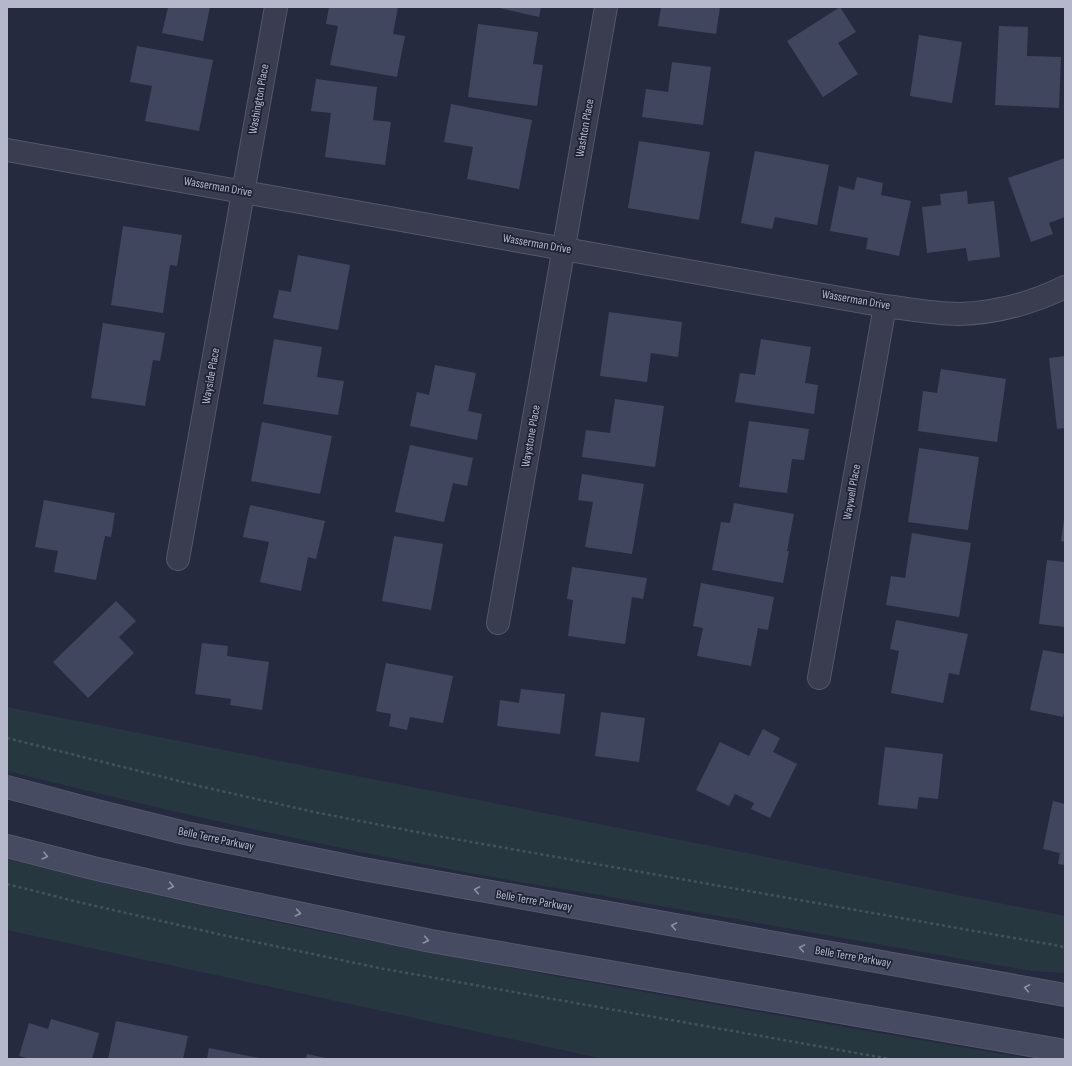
<svg xmlns="http://www.w3.org/2000/svg" width="1072" height="1066" viewBox="0 0 1072 1066" font-family="'Sofia Sans Condensed',sans-serif">
<rect width="100%" height="100%" fill="#252a3f"/>
<path fill="#273740" d="M7,707l1058,209v57l-34,-2 -449,-79c-194,-30 -385,-74 -575,-121z
M7,859c115,29 231,56 348,79 224,44 450,82 676,121h-427l-597,-129z"/>
<path fill="#41465f" d="M168,7h42l-7,34 -41,-8z
M329,7h69l-5,27 12,2 -8,41 -67,-12 8,-39 -12,-2z
M495,7h46l-2,10z
M661,7h59l-4,27 -58,-8z
M840,7l16,25 -18,11 20,31 -35,23 -36,-56z
M478,24l60,8 -5,32 10,1 -6,41 -69,-9z
M999,26l29,1 -1,29 34,1 -2,51 -64,-3z
M919,35l43,7 -10,61 -42,-7z
M137,46l76,14 -14,71 -54,-10 7,-35 -22,-4z
M672,62l39,5 -8,58 -61,-8 4,-28 22,3z
M316,79l61,8 -4,33 18,2 -6,43 -60,-8 6,-44 -20,-2z
M451,104l81,16 -13,69 -52,-10 6,-32 -29,-5z
M639,141l71,11 -11,68 -71,-12z
M755,151l74,14 -12,60 -42,-8 -3,12 -31,-6z
M1065,158v59l-16,6 4,11 -22,8 -23,-64z
M857,177l26,6 -2,12 30,6 -12,55 -33,-7 2,-11 -38,-7 9,-45 15,4z
M967,191l1,13 26,-3 6,56 -32,4 -2,-13 -39,5 -5,-46 19,-2 -1,-11z
M123,226l59,9 -5,31 -7,-1 -7,48 -52,-8z
M298,255l52,10 -12,65 -65,-12 6,-28 12,2z
M609,312l73,10 -4,35 -27,-4 -4,29 -47,-6z
M103,323l62,10 -5,28 -7,-1 -8,46 -54,-8z
M274,339l48,8 -5,30 27,4 -6,34 -75,-11z
M761,339l50,8 -6,36 13,2 -4,29 -79,-12 5,-29 15,2z
M1065,356v72l-8,1 -8,-71z
M435,365l41,8 -8,38 14,3 -5,26 -67,-14 7,-34 12,3z
M941,369l65,10 -9,63 -79,-11 5,-40 14,2z
M615,399l49,7 -9,61 -73,-10 4,-27 24,3z
M749,421l60,8 -5,31 -12,-1 -5,34 -48,-6z
M262,422l70,14 -12,58 -69,-13z
M410,445l63,13 -6,28 -14,-3 -9,39 -49,-10z
M919,448l60,9 -11,73 -60,-8z
M582,474l62,10 -12,70 -47,-7 8,-45 -15,-2z
M44,500l71,13 -4,24 -6,-1 -9,44 -42,-8 4,-21 -23,-4z
M734,503l60,11 -7,37h2l-6,32 -71,-13 9,-48 9,1z
M250,505l75,16 -9,38 -8,-2 -7,34 -41,-9 9,-40 -26,-5z
M1064,519h1v23l-4,-1z
M912,533l59,10 -12,74 -73,-12 5,-29 14,2z
M394,536l49,8 -12,66 -49,-9z
M1047,560l18,2v65l-26,-3z
M572,567l75,11 -4,21 -11,-2 -7,47 -57,-8 5,-36 -6,-1z
M701,583l73,14 -6,33 -10,-2 -7,38 -54,-10 6,-28 -10,-2z
M116,601l20,20 -17,16 15,16 -46,45 -35,-36z
M896,620l72,14 -9,41 -10,-2 -6,30 -52,-10 8,-42 -9,-2z
M202,643l26,3 -1,10 42,6 -7,48 -32,-5 1,-6 -36,-5z
M1043,650l22,4v56l-2,7 -33,-7z
M386,663l67,13 -10,47 -33,-6 -3,13 -18,-4 2,-12 -15,-3z
M521,689l44,5 -5,40 -63,-8 3,-26 19,3z
M601,712l44,6 -6,44 -44,-6z
M763,729l17,9 -7,14 24,12 -27,54 -19,-9 3,-6 -19,-9 -6,12 -33,-16 24,-48 29,14z
M885,747l58,7 -5,45 -19,-2 -2,12 -39,-4z
M1053,801l12,3v61l-7,-1 2,-11 -17,-4z
M51,1019l48,14 -7,26h-62l-11,-3 10,-33 19,6z
M116,1021l72,15 -5,23h-75z
M209,1048l50,10v1h-52z
M307,1054l19,4 -1,1h-19z"/>
<g fill="none" stroke-linecap="round" stroke-linejoin="round">
<defs>
<path id="minor" d="M7,150l878,156c24,3 49,8 74,8 37,-1 73,-11 106,-27
M178,559l98,-552
M498,623l108,-616
M819,678l66,-372"/>
<path id="secondary" d="M7,787l90,24 88,22 178,36 702,126
M7,846l86,22 110,25 228,48 634,110"/>
</defs>
<use href="#minor" stroke="#54586a" stroke-width="24"/>
<use href="#secondary" stroke="#54586a" stroke-width="24"/>
<path stroke="#42535a" stroke-width="2.5" stroke-dasharray="3 3" stroke-linecap="butt" d="M7,738l192,48 115,26 118,23 633,112
M7,884l71,18 149,34 152,32 511,91"/>
<use href="#minor" stroke="#393d4f" stroke-width="22"/>
<use href="#secondary" stroke="#474b62" stroke-width="22"/>
</g>
<defs><path id="oneway-chevron" d="M-2-3.5L2.5 0L-2 3.5" fill="none" stroke-width="1.6" stroke-linecap="round" stroke-linejoin="round"/></defs>
<g stroke="#8e92a6">
<use href="#oneway-chevron" transform="translate(45 856) rotate(14)"/>
<use href="#oneway-chevron" transform="translate(171 886) rotate(13)"/>
<use href="#oneway-chevron" transform="translate(477 890) rotate(-170)"/>
<use href="#oneway-chevron" transform="translate(298 913) rotate(12)"/>
<use href="#oneway-chevron" transform="translate(674 926) rotate(-170)"/>
<use href="#oneway-chevron" transform="translate(426 940) rotate(12)"/>
<use href="#oneway-chevron" transform="translate(802 948) rotate(-170)"/>
<use href="#oneway-chevron" transform="translate(1027 988) rotate(-170)"/>
</g>
<g text-anchor="middle" dominant-baseline="central" stroke-width="3.5" stroke-linejoin="round" paint-order="stroke">
<g font-size="12" fill="#b5b8ca" stroke="#1e2234">
<text transform="translate(259 99) rotate(-80)">Washington Place</text>
<text transform="translate(585 128) rotate(-80)">Washton Place</text>
<text transform="translate(218 187) rotate(10)">Wasserman Drive</text>
<text transform="translate(537 244) rotate(10)">Wasserman Drive</text>
<text transform="translate(856 300) rotate(10)">Wasserman Drive</text>
<text transform="translate(211 376) rotate(-80)">Wayside Place</text>
<text transform="translate(531 436) rotate(-80)">Waystone Place</text>
<text transform="translate(852 492) rotate(-80)">Waywell Place</text>
<text transform="translate(216 839) rotate(12)">Belle Terre Parkway</text>
<text transform="translate(534 901) rotate(10)">Belle Terre Parkway</text>
<text transform="translate(853 957) rotate(10)">Belle Terre Parkway</text>
</g>
</g>
<rect width="1072" height="1066" fill="none" stroke="#b5b8ca" stroke-width="16"/>
</svg>
